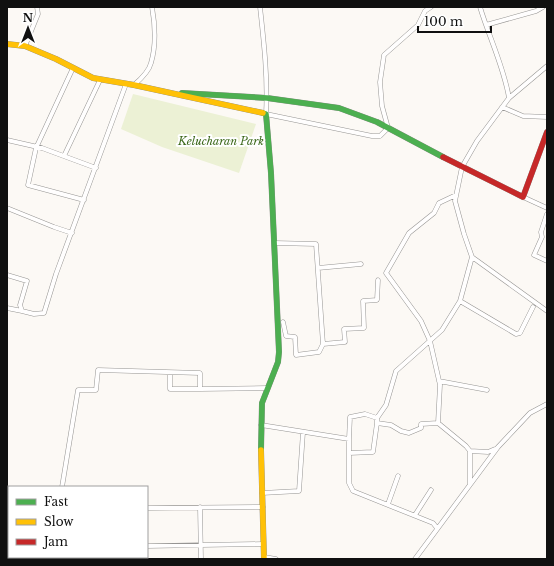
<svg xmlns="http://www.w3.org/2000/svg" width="554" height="566" viewBox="0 0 554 566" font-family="'Libre Baskerville',serif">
<rect width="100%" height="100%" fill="#fcf9f5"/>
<path fill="#ecf1d5" d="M133,94l123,30 -17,49 -77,-26 -41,-18z"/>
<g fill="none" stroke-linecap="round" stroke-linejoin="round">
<defs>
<path id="street" d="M260,7c4,36 8,72 6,107l106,22h8l8,-8 -6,-22 -2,-24 4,-27 34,-30 7,-14 6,-4
M480,7c9,30 24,60 29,91
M486,25l50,-14 7,-4
M25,46l13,-32 -1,-7
M547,66l-38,32 -32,43 -15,26 -7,34 9,33 8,23 75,54
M73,68l-37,80 -8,37 56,15
M134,85c7,-6 15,-14 17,-22 5,-17 4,-39 1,-56
M502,107l21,9 24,1
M7,140l35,8 54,20
M64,156l36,-76
M523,197l24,11
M7,208l47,19 18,6
M547,214l-6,18 1,5 -8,18 13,6
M275,243l41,1 7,100 -4,8 -23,3 -1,-18 -9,-1 -3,-14
M318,268l43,-4
M7,275l20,6 -7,24 2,6 12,3 10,-1 12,-39 70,-190
M460,301l56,33 4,-1 13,-26
M7,308l15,3
M323,344l22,-2 -1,-13 20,-1 -1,-27 14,-1 1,-20
M170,373v16h30
M439,381l48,9
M377,418v5l14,2 10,6 8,2 12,-5v-4l17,-1 2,-38 -10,-44 -9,-20 -35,-48 23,-40 25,-20 5,-10 17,-8
M438,423l28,23 4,5v33
M261,425l88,14v44l4,8 80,32 4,5
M349,439l1,-22 15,-3 12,4 9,-13 10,-34 46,-41 18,-29 12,-44
M470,451l18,1 7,-3
M349,453l24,-1 4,-29
M62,487l16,-97h18l2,-20 102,3v16l67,-1
M262,493l37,-2 4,-59
M388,504l10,-28
M200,507l1,52
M7,508h2
M147,508l116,-1
M415,515l16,-25
M147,546l116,-2
M142,557v2
M264,557l12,2
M38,559v-2
M415,559l83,-112 32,-34 17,-9"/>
<path id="fast" d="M182,93l85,5 72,10 38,14 66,35
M261,450l1,-47 16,-41 1,-10 -8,-179 -5,-59 -3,-1"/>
<path id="slow" d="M7,44l18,2 31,13 37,19 41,7 129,28
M261,450l3,109"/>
<path id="jam" d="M443,157l80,40 24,-65"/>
</defs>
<use href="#street" stroke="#969593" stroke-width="5"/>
<use href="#fast" stroke="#8d8c8a" stroke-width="6"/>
<use href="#slow" stroke="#8d8c8a" stroke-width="6"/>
<use href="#jam" stroke="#8d8c8a" stroke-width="6"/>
<use href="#street" stroke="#fffefe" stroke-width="4"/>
<use href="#fast" stroke="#4caf50" stroke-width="5.5"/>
<use href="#slow" stroke="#ffc107" stroke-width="5.5"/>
<use href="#jam" stroke="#c62828" stroke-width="5.5"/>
</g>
<g text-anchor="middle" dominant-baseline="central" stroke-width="4" stroke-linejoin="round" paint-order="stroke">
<g font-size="11" font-style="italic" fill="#3e6a1d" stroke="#fff">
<text x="221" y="141">Kelucharan Park</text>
</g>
</g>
<rect width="554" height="566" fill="none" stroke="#101010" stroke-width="16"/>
<rect x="8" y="486" width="140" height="72" fill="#ffffff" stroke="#9f9f9f"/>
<rect x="16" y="499" width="20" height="6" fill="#4caf50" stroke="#9f9f9f"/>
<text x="44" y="506" font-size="12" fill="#101010">Fast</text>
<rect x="16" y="519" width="20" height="6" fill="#ffc107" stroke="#9f9f9f"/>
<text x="44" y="526" font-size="12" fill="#101010">Slow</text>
<rect x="16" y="539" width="20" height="6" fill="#c62828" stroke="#9f9f9f"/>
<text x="44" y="546" font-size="12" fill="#101010">Jam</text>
<g transform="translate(28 28)" stroke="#ffffff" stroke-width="3" paint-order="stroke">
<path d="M0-3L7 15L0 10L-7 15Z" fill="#101010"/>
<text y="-6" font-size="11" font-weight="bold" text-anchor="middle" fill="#101010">N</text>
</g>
<path d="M418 26v6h73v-6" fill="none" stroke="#101010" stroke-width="2"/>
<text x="424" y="26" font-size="12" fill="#101010" stroke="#ffffff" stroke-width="3" paint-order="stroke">100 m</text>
</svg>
